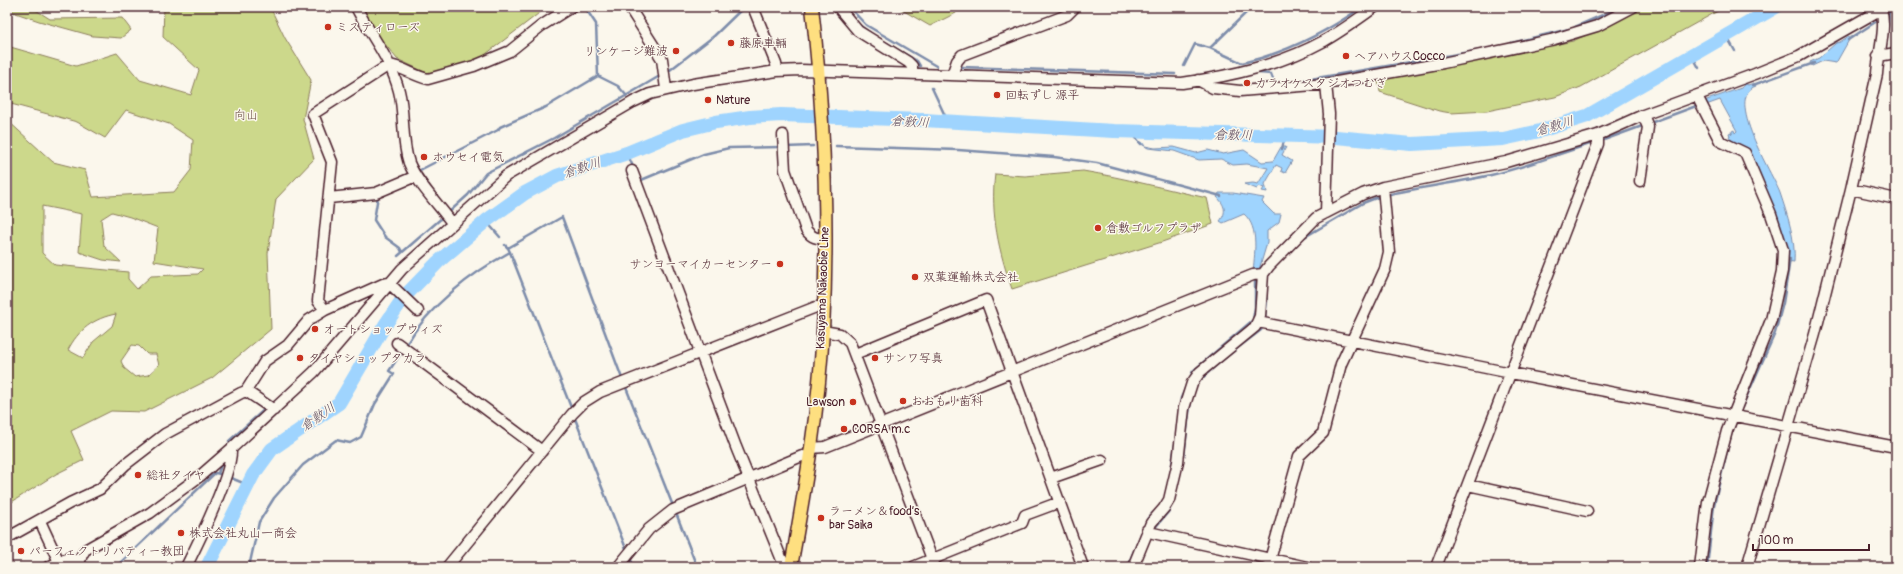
<svg xmlns="http://www.w3.org/2000/svg" width="1903" height="574" viewBox="0 0 1903 574" font-family="Pangolin,'Klee One',sans-serif">
<rect width="100%" height="100%" fill="#fbf7ec"/>
<filter id="ink" filterUnits="userSpaceOnUse"><feTurbulence type="fractalNoise" baseFrequency=".025" numOctaves="2"/><feDisplacementMap in="SourceGraphic" scale="8" xChannelSelector="R" yChannelSelector="G"/><feConvolveMatrix kernelMatrix="1 2 1 2 8 2 1 2 1" color-interpolation-filters="sRGB"/></filter>
<g filter="url(#ink)">
<path fill="#ccd88b" stroke="#8b7c5b" fill-rule="evenodd" d="M7,7h24l19,12 72,-1 9,12 -10,8 -28,-2 -54,-15 -32,-11z
M164,7h108l-1,2 14,29 26,42 -8,39 11,40 -38,40 -8,54 3,76 -59,49 -68,34 -33,-1 -40,20 13,29 -28,14 -49,31v-385l46,42 32,8 8,27 81,-5 17,-22 2,-30 -24,-16 -43,-14 -21,28 -28,-16 -66,-18 -4,3v-61l69,20 41,-13 23,27 51,15 8,-25 -36,-33zM42,206l40,8 -3,38 24,8 18,2 -17,-16 -3,-27 11,-7 18,5 28,11 -4,33 49,8 -5,5 -47,2 -14,13 -9,-10v-7l-73,-7 -13,-12zM116,314l-4,12 -19,16 -10,16 -15,-8c10,-20 26,-32 48,-36zM132,345l7,1 8,8h9l3,11 -11,10 -13,2 -11,-9 -3,-7z
M355,7h192l-74,57 -46,9 -30,-14z
M897,7h59v6l-26,13z
M1642,7h83l-144,80 -26,10 -68,14 -36,2 -12,-2 -59,-19 -2,-12 100,-19 95,-20 40,-18z
M1083,171c42,7 82,18 124,27l6,26 -51,18 -150,47c-13,-37 -22,-75 -17,-115l30,2z"/>
<path fill="#9fd4fe" stroke="#7d8caa" d="M1849,36v4l-13,23 -13,-2 -11,5 -2,-4 9,-4 17,-15 4,-1z
M1754,83l2,3c-33,11 17,88 24,107 7,21 16,47 14,69l-8,-1 -13,-52 -44,-73h1l-1,-3 2,-1 1,2v-3l2,-1 1,3 2,-2 -17,-31 -14,5 -2,-4 37,-13 5,-4 2,1z
M1138,142h4l3,4 10,2 19,-1 22,6 12,-3 15,4 21,-4 18,12 11,-1 8,-14h5l-4,8 10,6 -7,12 -4,-2 1,-3 -6,-3 -11,19 2,8 -5,-1 2,-3 -5,-2 -2,3 -13,-5 9,-1 5,1 10,-16 -21,-4 -14,1 -12,-6 -22,1 -25,-9 -26,-3z
M1219,193h14l31,5 -2,4 12,12h7l-2,8 -12,9v12l-8,27 -6,4c1,-19 7,-46 -9,-60l-21,9 -3,-2c7,-9 5,-16 -3,-24z"/>
<g fill="none" stroke-linecap="round" stroke-linejoin="round">
<path stroke="#7d8caa" stroke-width="2.5" d="M594,7l-6,5 8,12 2,52
M849,7l17,18 70,41
M1885,16l11,-7
M858,24l11,8
M1575,27l46,-20
M1888,27l1,-13
M1726,35l9,16
M880,39l37,22 3,5
M1848,40l32,-21
M1511,43l58,-14
M1210,48l42,-41
M1692,55l7,13
M1242,63c44,-10 83,-30 120,-56
M1184,66l11,-22 15,4 32,15
M961,67l214,7
M670,70l44,-34 30,-29
M1259,73l12,1 4,10h3
M1299,81l188,-32
M1753,85l61,-22
M932,88l16,34
M1650,123l49,-18
M1131,132l10,12
M1601,141l44,-16
M836,146l122,4 96,7 43,6 124,33
M785,147l28,-1
M1282,149l3,-13
M627,153l7,16
M420,170l78,-40 2,-3 46,-20 52,-31 20,10 8,9
M639,181l65,-27 25,-6 51,-1
M1386,195c35,-8 70,-12 105,-20 36,-8 70,-22 105,-33
M378,196l-4,24 11,17 15,11 2,4
M447,214l21,-19 18,-22 68,-35 104,-61
M486,221l14,16
M1303,238l60,-35 18,-7
M505,245l3,3
M510,252l62,158
M398,256l45,-39
M1265,317l2,-16 -1,-9
M406,345c23,-39 64,-71 104,-93l-2,-4 54,-31 61,164
M625,385l48,121
M1180,406l1,-8 12,-27 60,-51 2,-13v-29
M1742,407l33,-74 8,-30 7,-44
M574,416l53,135
M1177,430l1,-11
M229,441l37,-33
M1184,456c3,-19 4,-54 12,-70 8,-14 50,-44 65,-56l2,-4
M1171,471l4,-27
M218,473l3,-8
M231,478l17,7
M676,513l21,54
M1153,530l16,-19 3,-8
M630,558l4,9
M118,565l97,-92 5,1
M249,567l10,-45 15,-24 29,-33 33,-25 14,3 11,-6 14,-33 19,-30 -5,-3 14,-21
M1127,567l21,-49 6,-6
M1707,567l7,-62 17,-70 6,-16"/>
<path stroke="#9fd4fe" stroke-width="14" d="M207,567l46,-92 19,-26 67,-46 46,-78 19,-28 34,-35 48,-41 39,-28 32,-17 70,-23 56,-23 33,-8 34,-5 31,-2 142,5 191,11 222,6 76,7 91,-5 37,-8 47,-15 189,-109"/>
<defs>
<path id="minor" d="M356,7c14,28 35,52 43,84 6,23 2,49 10,72 8,20 30,42 43,60
M629,7l33,52 4,30
M753,7l23,57 1,7
M838,7l20,24 50,31 4,4v7
M1878,56l18,-3
M952,75l5,-14 5,-6 105,-40 8,-8
M1198,80l15,8 27,3 86,-7 117,-21 108,-23 46,-14 36,-19
M1697,96l23,45 25,12 26,61 12,36 -1,21 -11,49 -44,111 -19,71 -8,65
M783,135l2,35 21,60c6,8 11,9 20,8
M632,171l104,276 46,113 2,2 8,2
M1640,181l8,-54 -5,-12
M1851,189l45,10
M329,198l47,-5 40,-17
M1326,213l3,-99 -3,-30
M325,310l-7,-9 14,-139 -19,-48 76,-49c14,2 25,11 39,14l46,-13 36,-15 31,-25 30,-19
M1258,322l248,50 390,75
M823,331l17,3 10,9 85,224
M397,343l145,108
M855,354l131,-54 97,267
M246,391l19,-30 23,-16 21,-25 16,-10 58,-26 6,-1 29,28
M811,448l14,-1 428,-172 10,-1
M1051,478l51,-18
M1468,485l119,26
M40,521l19,41
M1147,530l6,3 154,34
M7,538l63,-35 30,-14 26,-25 39,-30 76,-41 5,-2 28,19
M48,567l20,-9 12,3
M78,567l4,-12 3,-5 65,-37 50,-37 31,-27 83,-77 88,-103 104,-93 127,-74 17,-8 43,-10 84,-13 24,-1 381,13c49,-7 98,-18 142,-42 18,-10 34,-22 51,-34
M186,567c12,-24 47,-94 45,-118
M447,567l125,-153 12,-12 16,-10 216,-85h8
M618,567l31,-38 24,-19 129,-54 8,1
M913,567l109,-44 3,-8 35,-13
M1133,567l18,-44 13,-15 5,-8 9,-38 6,-54 8,-25 8,-11 55,-45 5,-11 3,-42 6,-8 47,-48 47,-24 20,-7 123,-25 92,-27 45,-20 112,-41 44,-18 86,-49
M1268,567l31,-111 24,-23 18,-69 44,-95 4,-17 -6,-65
M1436,567l162,-423v-9
M1747,567l68,-233 36,-145 26,-115c1,-20 10,-46 4,-65"/>
<path id="major" d="M791,567c14,-79 28,-157 32,-237 6,-108 1,-216 -11,-323"/>
</defs>
<use href="#minor" stroke="#4a1f2b" stroke-width="13"/>
<use href="#major" stroke="#4a1f2b" stroke-width="15"/>
<use href="#minor" stroke="#fbf7ec" stroke-width="10"/>
<use href="#major" stroke="#fedf80" stroke-width="12"/>
</g>
</g>
<g fill="#c8321e" stroke="#fbf7ec" stroke-width="1.5">
<circle cx="328" cy="27" r="4"/>
<circle cx="731" cy="43" r="4"/>
<circle cx="676" cy="51" r="4"/>
<circle cx="1346" cy="56" r="4"/>
<circle cx="1247" cy="83" r="4"/>
<circle cx="997" cy="95" r="4"/>
<circle cx="708" cy="100" r="4"/>
<circle cx="424" cy="157" r="4"/>
<circle cx="1098" cy="228" r="4"/>
<circle cx="780" cy="264" r="4"/>
<circle cx="915" cy="277" r="4"/>
<circle cx="315" cy="329" r="4"/>
<circle cx="300" cy="358" r="4"/>
<circle cx="875" cy="358" r="4"/>
<circle cx="903" cy="401" r="4"/>
<circle cx="853" cy="402" r="4"/>
<circle cx="844" cy="429" r="4"/>
<circle cx="138" cy="475" r="4"/>
<circle cx="821" cy="518" r="4"/>
<circle cx="181" cy="533" r="4"/>
<circle cx="21" cy="551" r="4"/>
</g>
<g text-anchor="middle" dominant-baseline="central" stroke-width="3" stroke-linejoin="round" paint-order="stroke">
<g font-size="12" fill="#4a1f2b" stroke="#fbf7ec" text-anchor="start">
<text x="336" y="27">ミスティローズ</text>
<text x="739" y="43">藤原車輛</text>
<text x="668" y="51" text-anchor="end">リンケージ難波</text>
<text x="1354" y="56">ヘアハウスCocco</text>
<text x="1255" y="83">カラオケスタジオつむぎ</text>
<text x="1005" y="95">回転ずし 源平</text>
<text x="716" y="100">Nature</text>
<text x="432" y="157">ホウセイ電気</text>
<text x="1106" y="228">倉敷ゴルフプラザ</text>
<text x="772" y="264" text-anchor="end">サンヨーマイカーセンター</text>
<text x="923" y="277">双葉運輸株式会社</text>
<text x="323" y="329">オートショップウィズ</text>
<text x="308" y="358">タイヤショップタカラ</text>
<text x="883" y="358">サンワ写真</text>
<text x="911" y="401">おおもり歯科</text>
<text x="845" y="402" text-anchor="end">Lawson</text>
<text x="852" y="429">CORSA m.c</text>
<text x="146" y="475">総社タイヤ</text>
<text x="829" y="511">ラーメン＆food’s<tspan x="829" dy="14">bar Saika</tspan></text>
<text x="189" y="533">株式会社丸山一商会</text>
<text x="29" y="551">パーフェクトリバティー教団</text>
</g>
<g font-size="12" fill="#6a4d43" stroke="#fbf7ec">
<text x="246" y="115">向山</text>
</g>
<g font-size="12" fill="#4a1f2b" stroke="#fbf7ec">
<text transform="translate(823 288) rotate(-88)">Kasuyama Nakaobie Line</text>
</g>
<g font-size="13" font-style="italic" fill="#5f4c60" stroke="#fbf7ec">
<text transform="translate(910 122) rotate(3)">倉敷川</text>
<text transform="translate(1555 126) rotate(-16)">倉敷川</text>
<text transform="translate(1233 135) rotate(1)">倉敷川</text>
<text transform="translate(582 168) rotate(-18)">倉敷川</text>
<text transform="translate(318 417) rotate(-35)">倉敷川</text>
</g>
</g>
<rect width="1903" height="574" fill="none" stroke="#fbf7ec" stroke-width="24"/>
<rect x="12" y="12" width="1879" height="550" fill="none" stroke="#4a1f2b" stroke-width="1.5" filter="url(#ink)"/>
<path d="M1753 544v6h116v-6" fill="none" stroke="#4a1f2b" stroke-width="2"/>
<text x="1759" y="544" font-size="12" fill="#4a1f2b" stroke="#fbf7ec" stroke-width="3" paint-order="stroke">100 m</text>
</svg>
